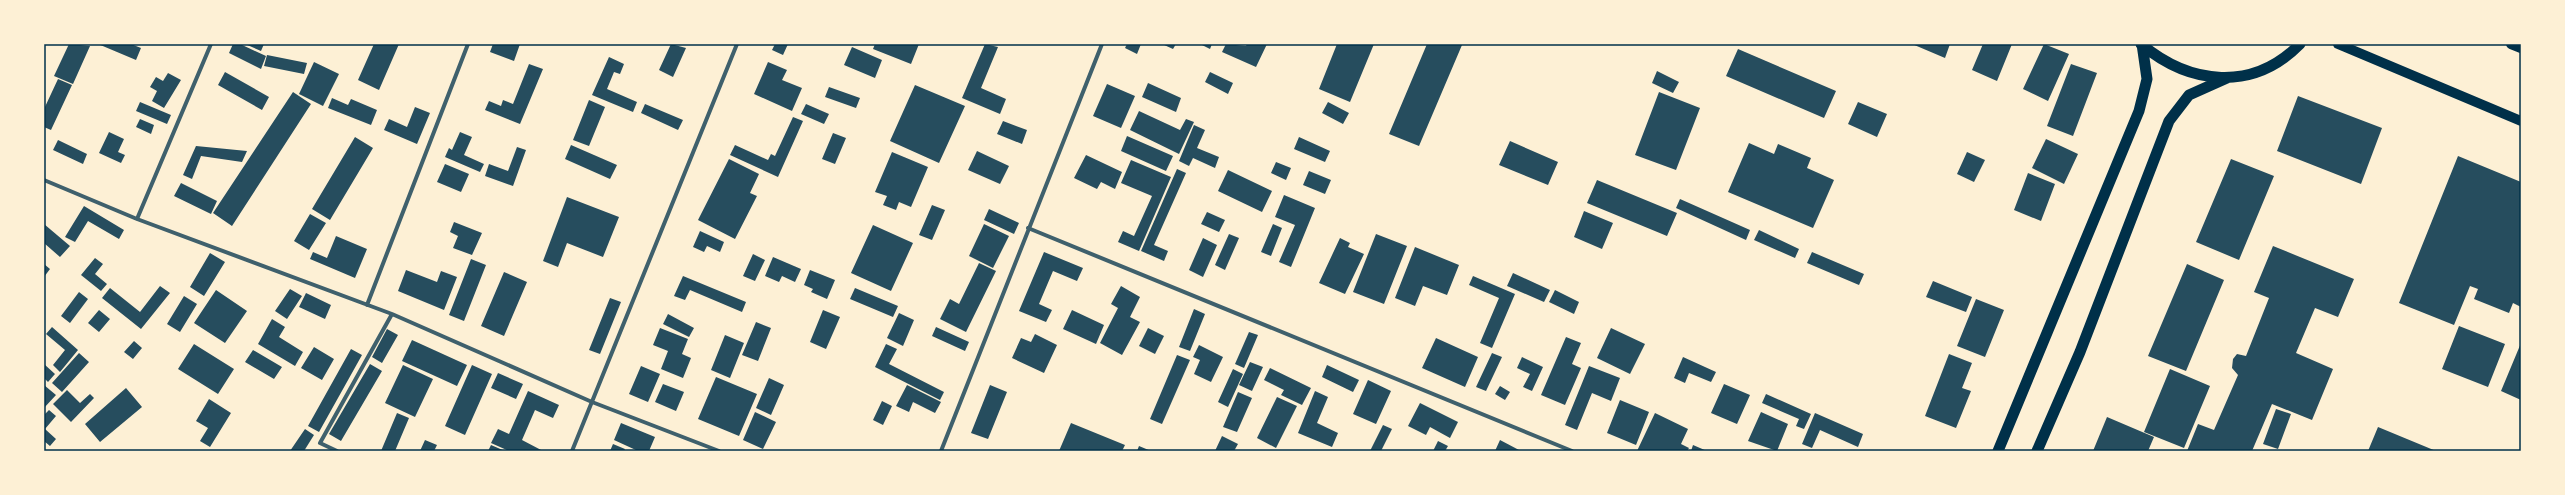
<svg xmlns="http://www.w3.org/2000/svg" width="2565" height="495" viewBox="0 0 2565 495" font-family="Karla,sans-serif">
<rect width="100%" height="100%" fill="#fdf0d5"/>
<path fill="#264d5e" d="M69,44l21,2 -17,38 -19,-8z
M98,44h33l10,4 -5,12z
M233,44h7l26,12 -5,13 -32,-16z
M245,44h19l-3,7z
M374,44h25l-20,46 -21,-10z
M493,44h27l-6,17 -24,-9z
M671,44l15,4 -13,29 -14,-7z
M775,44h13l-5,11 -11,-5z
M875,44h44l-8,20 -38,-15z
M985,44l13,3 -17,41 25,11 -6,15 -38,-16z
M1127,44h14l-4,10 -12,-6z
M1162,44h14l-3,5z
M1200,44h12l-2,5z
M1226,44l20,2 1,-2h20l-11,23 -34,-15z
M1337,44h37l-24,58 -31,-13z
M1427,44l35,1 -43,101 -30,-12z
M1912,44h38l-5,14z
M1983,44h29l-15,37 -25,-11z
M2044,44l25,10 -21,47 -25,-12z
M852,47l30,13 -7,18 -31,-13z
M1738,49l98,42 -12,27 -98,-42z
M267,55l40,8 -3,11 -40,-8z
M609,57l15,7 -4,10 -6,-2 -7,17 30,13 -4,10 -41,-17z
M314,62l25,12 -16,32 -24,-12z
M768,62l19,8 -5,10 20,8 -10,23 -38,-17z
M529,64l14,5 -23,55 -35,-14 4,-9 12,5 2,-6 10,4z
M2071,64l26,9 -24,63 -26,-10z
M1657,71l22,11 -6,11 -21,-10z
M225,72l44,25 -7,13 -44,-25z
M1210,72l23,11 -5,11 -23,-12z
M168,73l13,7 -17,28 -12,-7 5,-10 -7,-4 6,-10 7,4z
M58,79l14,6 -21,45 -7,-3v-18z
M1148,83l33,15 -5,14 -34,-15z
M1107,84l28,12 -14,32 -28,-12z
M915,85l50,21 -26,57 -49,-22z
M829,87l31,11 -4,10 -31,-11z
M293,92l18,12 -79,122 -19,-13z
M1659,92l41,16 -24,62 -41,-15z
M2298,96l84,32 -21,56 -84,-33z
M332,98l16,7 3,-6 26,11 -6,15 -43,-17z
M589,100l16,7 -16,39 -16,-6z
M140,102l31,13 -4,9 -31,-13z
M1328,102l21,11 -6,11 -21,-11z
M1858,102l29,12 -10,23 -29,-13z
M645,104l38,16 -5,10 -37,-17z
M806,104l23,10 -5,10 -23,-10z
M415,107l15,6 -13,31 -33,-14 5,-11 18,8z
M1139,111l41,19 6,-11 8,3 -15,32 -49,-24z
M793,117l10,4 -25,56 -48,-22 5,-10 33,15 3,-6 4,2z
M140,119l14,6 -3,9 -15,-7z
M1003,121l24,9 -5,14 -25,-10z
M1194,125l11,5 -8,18 22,9 -4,11 -22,-10 -4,8 -10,-5z
M109,132l15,7 -6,13 7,3 -4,8 -22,-10z
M460,132l12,5 -8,18 20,9 -4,8 -35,-15 4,-9 3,2z
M833,133l13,5 -11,26 -13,-5z
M1127,136l46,20 -7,15 -45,-20z
M355,137l18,11 -43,72 -18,-11z
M1299,137l31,14 -5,11 -31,-13z
M2046,139l32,15 -14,30 -32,-16z
M58,140l29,14 -4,10 -30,-14z
M1510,141l48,21 -10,23 -49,-20z
M1749,143l25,11 4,-10 33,14 -4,10 27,12 -21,48 -85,-36z
M571,145l46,20 -7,14 -45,-20z
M196,146l51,5 -5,11 -41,-6 -9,23 -9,-4z
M517,147l9,3 -13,36 -28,-10 4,-12 19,7z
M977,151l32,15 -9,18 -32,-14z
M892,152l36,15 -17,40 -12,-5 -3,8 -13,-5 4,-9 -12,-4z
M1967,152l18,8 -11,22 -17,-8z
M1086,155l36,17 -7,17 -14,-7 -4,7 -23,-11z
M2458,156l63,26v125l-8,-4 -4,10 -35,-14 4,-10 -8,-3 -16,39 -55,-22z
M729,159l30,15 -9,19 7,3 -22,43 -37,-19z
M2231,159l43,17 -35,84 -43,-18z
M1131,160l40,17 -32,74 -21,-9 5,-11 11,5 18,-40 -31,-13z
M1276,162l15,6 -5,12 -15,-7z
M445,164l24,10 -8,18 -24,-10z
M1177,169l9,4 -32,72 14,6 -4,10 -23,-10z
M1228,170l44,21 -10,21 -44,-21z
M1309,171l22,9 -6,14 -22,-9z
M2028,173l27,11 -14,37 -27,-11z
M1597,180l80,33 -10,23 -80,-33z
M181,183l36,18 -6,13 -37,-18z
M1284,195l31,13 -24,59 -12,-5 16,-37 -20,-8z
M567,197l52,20 -16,40 -36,-14 -9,24 -15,-6z
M1680,199l70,31 -4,10 -70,-32z
M932,205l13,5 -13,30 -13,-5z
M84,206l40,24 -5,9 -31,-18 -13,21 -10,-5z
M989,209l30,14 -5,11 -30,-14z
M1584,211l29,12 -11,26 -28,-12z
M1207,212l18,8 -6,12 -18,-8z
M310,214l16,9 -17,27 -15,-9z
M454,222l28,11 -10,22 -19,-7 5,-12 -8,-4z
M44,224l26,22 -10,11 -16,-14z
M984,224l25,12 -16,32 -24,-12z
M1273,224l9,4 -11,28 -10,-4z
M873,225l40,18 -22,48 -40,-18z
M1759,230l40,19 -4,9 -41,-18z
M700,231l24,11 -4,10 -13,-6 -3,6 -11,-5z
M1229,234l10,4 -14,32 -10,-5z
M1376,234l31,12 -23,58 -31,-12z
M336,236l31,13 -12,29 -45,-19 3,-7 14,6z
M1203,238l14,7 -14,32 -14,-7z
M1340,238l10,5 -2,4 16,7 -19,40 -26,-11z
M2273,246l81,33 -16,38 -23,-9 -19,45 37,16 -21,51 -40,-16 -20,47h-65l11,-27 16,6 24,-55 -6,-7 1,-9 4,-5 9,2 23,-58 -15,-6z
M1415,247l44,18 -12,30 -24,-9 -8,20 -20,-8z
M1044,252l39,16 -6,13 -24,-10 -14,33 13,6 -6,12 -27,-11z
M1812,252l52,22 -5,11 -52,-22z
M210,253l15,9 -21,34 -14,-9z
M753,254l12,6 -10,21 -12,-5z
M773,257l28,12 -6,13 -13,-6 -3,6 -14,-6z
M95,258l8,6 -8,10 12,10 -6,7 -20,-16z
M471,259l15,6 -22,56 -15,-6z
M979,263l17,8 -30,61 -26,-13 10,-20 9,5z
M44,264l6,5 -6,8z
M2187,264l37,16 -38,91 -38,-15z
M406,270l31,12 4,-11 16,6 -13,33 -46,-19z
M810,270l25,10 -8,19 -16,-7 2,-3 -9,-4z
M504,272l23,10 -23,54 -23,-10z
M1513,273l37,17 -6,12 -37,-16z
M683,276l63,26 -4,10 -52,-22 -5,10 -11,-4z
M1473,276l42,18 -23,54 -12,-5 19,-45 -30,-13z
M1933,281l39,16 -6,15 -40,-15z
M160,286l10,7 -29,36 -39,-31 8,-10 30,24z
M1121,286l19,11 -10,20 10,5 -18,33 -22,-12 18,-35 -7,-4z
M855,288l43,18 -5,11 -43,-18z
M290,289l12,7 -15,23 -12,-8z
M216,290l31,21 -22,32 -31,-20z
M1555,290l24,12 -5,12 -25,-12z
M79,292l9,7 -18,24 -9,-7z
M306,293l25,12 -6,14 -26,-12z
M184,296l13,8 -17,28 -13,-8z
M610,298l11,4 -21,52 -11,-4z
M1976,299l28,11 -19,47 -28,-11z
M1194,309l11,5 -15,37 -11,-4z
M99,310l11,9 -11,13 -11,-9z
M823,310l17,7 -14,32 -16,-7z
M1072,310l32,15 -8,19 -33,-15z
M899,313l15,7 -11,26 -16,-8z
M668,314l26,14 -5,9 -26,-13z
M272,319l13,8 -6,10 24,15 -8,14 -37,-22z
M756,322l15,6 -13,33 -16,-6z
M2459,326l46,18 -17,43 -46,-18z
M52,327l26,23 -18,22 -7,-7 12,-15 -19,-16z
M936,327l33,15 -4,9 -33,-15z
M660,328l28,11 -6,15 9,4 -8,20 -22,-9 7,-18 -15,-6z
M1148,328l16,8 -9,18 -16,-8z
M1611,328l34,16 -15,30 -33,-16z
M387,329l11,6 -16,28 -10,-6z
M1249,332l9,3 -14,33 -9,-4z
M1035,334l22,11 -13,28 -32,-15 9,-20 10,4z
M725,335l19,8 -14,35 -19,-8z
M1566,337l15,6 -9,21 9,4 -16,37 -24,-10z
M1436,338l42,19 -13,30 -43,-19z
M412,340l55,25 -10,21 -55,-25z
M134,341l8,7 -9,11 -9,-7z
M2521,343v57l-20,-9z
M194,344l40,25 -16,25 -40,-25z
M886,344l11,5 -8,15 55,28 -4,8 -65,-33z
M1199,345l24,12 -12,25 -17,-8 6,-14 -7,-3z
M314,347l20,12 -12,21 -21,-12z
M351,349l11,6 -43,77 -11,-6z
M253,350l29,17 -8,12 -29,-17z
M79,353l10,9 -27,30 -10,-9z
M1492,353l10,4 -16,34 -10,-4z
M1949,354l23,9 -10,25 9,3 -15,37 -31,-12z
M1177,355l13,5 -28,64 -12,-5z
M1522,357l21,10 -11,24 -9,-4 7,-13 -13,-6z
M1683,357l33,15 -5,10 -22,-9 -4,10 -11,-5z
M1250,362l13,5 -11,24 -13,-6z
M44,364l11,10 -7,8 -4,-4z
M370,364l12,7 -41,70 -12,-7z
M403,365l30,14 -18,38 -30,-14z
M472,365l20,9 -27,61 -20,-9z
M1327,365l32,15 -6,12 -31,-15z
M641,366l19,8 -12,28 -19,-8z
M1589,366l31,12 -9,23 -19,-8 -15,37 -12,-5z
M1270,368l41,20 -9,17 -21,-10 3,-5 -20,-10z
M1233,369l10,5 -15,33 -10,-5z
M2170,369l40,17 -26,62 -40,-16z
M498,373l25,11 -7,15 -25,-11z
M716,377l41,17 -18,42 -41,-17z
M769,378l15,7 -13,30 -15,-7z
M1368,380l23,11 -15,33 -23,-10z
M663,384l21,8 -8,19 -21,-9z
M1724,384l26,11 -13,29 -26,-11z
M44,385l12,10 -12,13z
M907,385l34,17 -6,11 -22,-11 -4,10 -13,-6z
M990,385l17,7 -19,47 -17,-6z
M1500,386l10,6 -5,8 -10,-6z
M126,388l16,19 -42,35 -15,-18z
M67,390l13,13 10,-9 4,4 -23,24 -18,-18z
M528,391l31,14 -6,13 -18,-8 -13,30 21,11h-34l-18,-8 7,-14 11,5z
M1315,391l13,6 -11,26 21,10 -6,14 -34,-14z
M1238,392l14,6 -15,34 -14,-5z
M1766,394l45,20 -7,15 -8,-3 3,-7 -37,-16z
M1277,397l20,9 -21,42 -19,-10z
M209,399l22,14 -21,34 -10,-6 8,-13 -12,-7z
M1620,400l29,12 -13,33 -29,-12z
M882,401l10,5 -9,19 -10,-5z
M1420,403l38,19 -8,16 -20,-11 -4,8 -18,-9z
M2276,409l15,5 -13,35 -15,-5z
M49,410l7,6 -11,13 11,10 -6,7 -6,-5v-26z
M755,412l21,10 -13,27 -20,-9z
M1761,412l27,12 -11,27 -29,-10z
M397,413l12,5 -14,33h-14z
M1655,413l33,16 -7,15 8,4 -2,3h-50z
M1815,413l48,21 -5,13 -38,-17 -8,18 -10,-4z
M2107,417l47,20 -6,14h-55z
M621,423l34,14 -6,14h-11l-24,-11z
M1071,423l54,22 -3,6h-63z
M1383,425l9,4 -11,22h-11z
M2378,427l58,24h-68z
M305,429l9,6 -10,16h-14z
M1222,436l16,8 -4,7h-19z
M425,440l12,5 -3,6h-14z
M1500,440l19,10v1h-24z
M1438,441l10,5 -3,5h-12z
M613,444l12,5 -1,2h-14z
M491,445l14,6h-17z
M1693,445l14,6h-16z
M1139,446l12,5h-14z"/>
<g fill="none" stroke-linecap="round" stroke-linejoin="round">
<path stroke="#3f606c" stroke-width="4" d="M44,180l93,39 255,95 200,88 127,49
M137,219l74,-175
M1028,228l544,223
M367,305l101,-261
M337,451l-17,-8 72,-129
M572,451l165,-407
M941,451l161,-407"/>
<path stroke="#003049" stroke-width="10" d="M2338,44l183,77
M2511,44l10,4"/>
<path stroke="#003049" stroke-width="11" d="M2141,44c49,41 112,48 159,0
M1998,451l141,-340 8,-32 -5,-35
M2037,451l43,-99 89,-231 20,-26 38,-17"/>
</g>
<rect width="2565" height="495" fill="none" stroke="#fdf0d5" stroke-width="90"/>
<rect x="45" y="45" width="2475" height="405" fill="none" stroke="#003049" stroke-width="1.5"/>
</svg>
